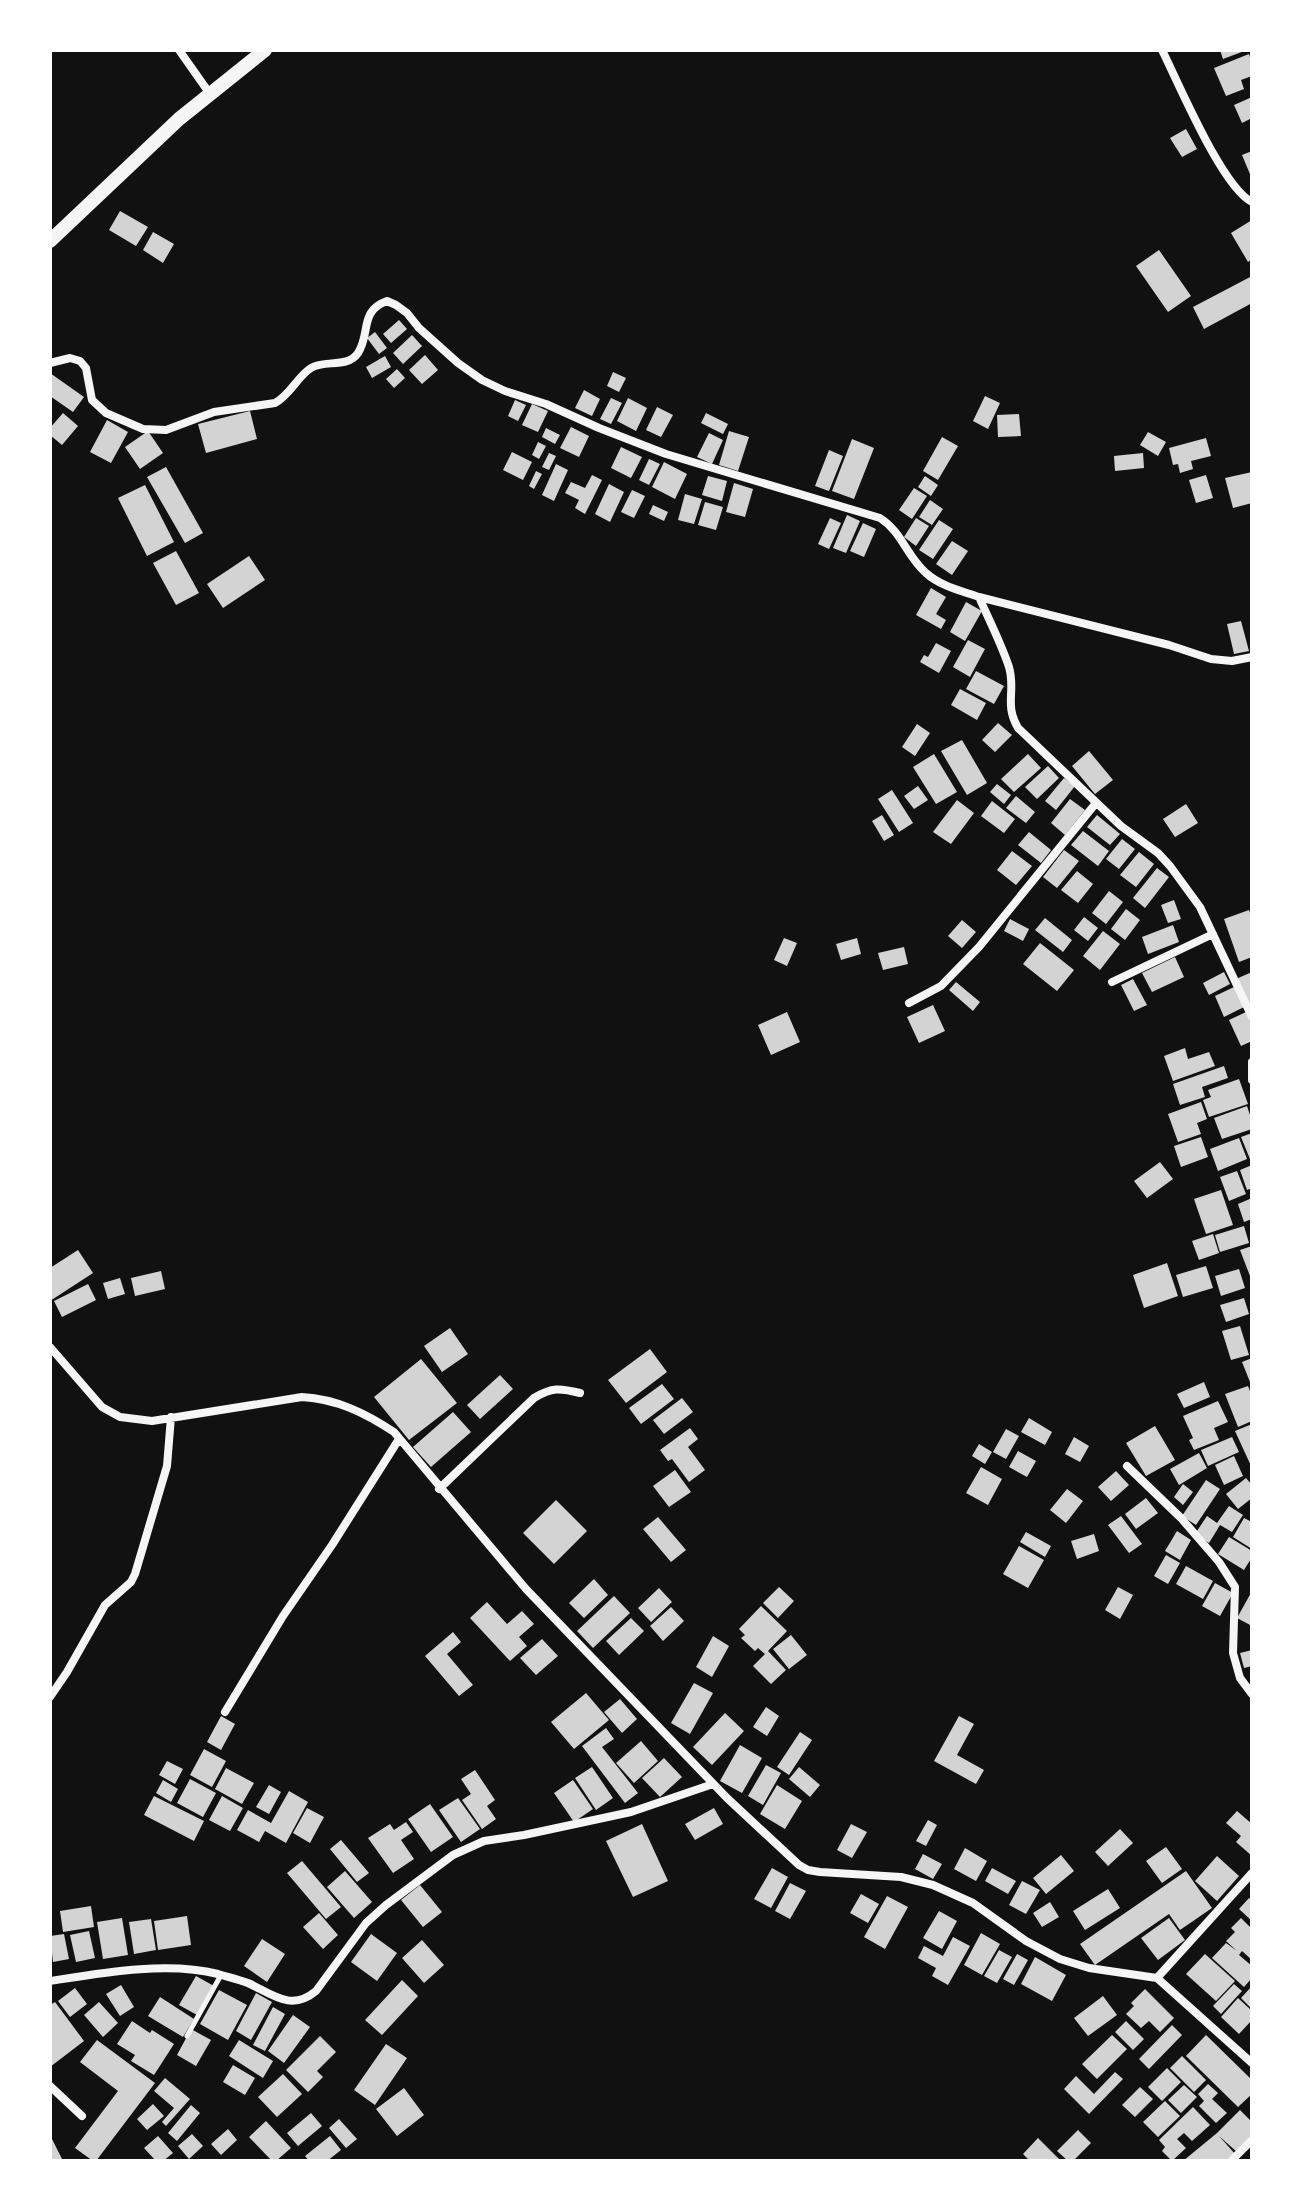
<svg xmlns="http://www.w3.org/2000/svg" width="1302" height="2211" viewBox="0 0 1302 2211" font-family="'Titillium Web',sans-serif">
<rect width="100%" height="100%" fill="#111"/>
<path fill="#d3d3d3" d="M1220,50h27l-24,9z
M1249,54l3,9v13l-11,4 3,9 -18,7 -12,-28z
M1252,97v21l-10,5 -8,-18z
M1186,129l11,20 -15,8 -12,-19z
M1252,151v28l-10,-24z
M120,211l28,16 -12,19 -27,-16z
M1252,220v39l-4,3 -17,-29z
M153,232l21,12 -11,19 -20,-13z
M1159,250l32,46 -23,16 -32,-46z
M1252,276v27l-48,26 -11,-22z
M399,320l8,9 -16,14 -8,-9z
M375,332l12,16 -8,6 -12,-16z
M412,335l10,11 -19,18 -10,-11z
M425,355l13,15 -16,14 -13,-14z
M385,356l6,11 -19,11 -6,-11z
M397,369l8,9 -11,10 -8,-9z
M613,372l13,6 -7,14 -12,-6z
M50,373l34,24 -11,15 -23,-16z
M584,390l16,9 -8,17 -17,-8z
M985,396l15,7 -12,26 -15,-8z
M611,398l11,5 -11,21 -11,-5z
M628,398l19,10 -11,23 -19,-10z
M515,400l11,5 -8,16 -10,-5z
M532,404l16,7 -10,21 -16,-7z
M657,407l16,8 -12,22 -15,-7z
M250,411l7,28 -51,14 -8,-29z
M63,413l15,13 -16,19 -12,-10v-7z
M706,413l22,11 -5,10 -22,-11z
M1019,414l2,22 -23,1 -1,-22z
M107,420l21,12 -17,31 -21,-11z
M571,427l18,9 -10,21 -19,-9z
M546,428l14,7 -5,9 -13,-7z
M148,431l15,22 -23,16 -15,-22z
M729,431l20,6 -11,34 -19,-6z
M1148,432l18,10 -8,14 -18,-11z
M709,433l14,7 -11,24 -15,-7z
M942,437l16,9 -20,34 -15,-9z
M1206,438l5,18 -20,5 2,8 -13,4 -2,-9 -5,1 -4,-17z
M852,439l22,9 -20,51 -22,-8z
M538,442l8,4 -7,13 -7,-4z
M621,447l21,10 -11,21 -20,-10z
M829,450l14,6 -14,35 -14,-5z
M512,452l20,10 -9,18 -20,-10z
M549,453l7,3 -7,14 -7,-3z
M1143,453l1,15 -29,3 -1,-15z
M649,459l11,5 -11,21 -10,-5z
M664,462l23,12 -12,25 -23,-12z
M556,464l12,6 -14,31 -12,-6z
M166,467l37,66 -18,10 -38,-66z
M536,471l6,3 -8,15 -5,-3z
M1252,472v31l-19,5 -8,-30z
M592,475l10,5 -17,34 -10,-6 4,-8 -14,-7 6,-11 14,6z
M1206,475l7,23 -17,5 -7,-23z
M708,476l19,5 -5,20 -20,-6z
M925,476l13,9 -7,11 -13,-9z
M734,483l19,6 -8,28 -19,-5z
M609,484l15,8 -14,30 -15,-8z
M145,485l29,57 -27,14 -29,-58z
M914,488l13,8 -15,23 -13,-9z
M632,490l13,6 -11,22 -13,-6z
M685,494l17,5 -8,25 -16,-4z
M930,500l13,9 -11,16 -13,-8z
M705,502l18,5 -7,23 -18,-5z
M653,505l15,7 -4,9 -15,-7z
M847,515l13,6 -14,32 -13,-5z
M830,518l11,5 -12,26 -11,-5z
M916,518l13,8 -13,20 -12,-9z
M939,520l14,9 -20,30 -14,-9z
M863,523l13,6 -12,28 -14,-6z
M952,541l16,10 -16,24 -16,-11z
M176,551l23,42 -23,12 -23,-42z
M249,556l16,24 -42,28 -16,-24z
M931,588l15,9 -10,17 10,6 -5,9 -25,-14z
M966,602l16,9 -17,30 -15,-9z
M1241,621l8,30 -15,3 -7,-30z
M968,640l17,9 -15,28 -17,-10z
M936,643l15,8 -12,22 -19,-11 4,-7 4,2z
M976,671l28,15 -10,18 -28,-15z
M960,689l26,14 -9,17 -26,-15z
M998,723l14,12 -17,17 -13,-12z
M917,724l13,9 -15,23 -13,-9z
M962,740l25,43 -20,12 -26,-44z
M1089,751l24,29 -18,14 -23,-28z
M934,754l23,38 -21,12 -23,-37z
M1028,754l13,14 -27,24 -13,-13z
M1048,766l11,12 -22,21 -12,-12z
M1064,778l11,8 -19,24 -11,-9z
M997,784l14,11 -7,9 -14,-12z
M918,786l10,14 -14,9 -10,-13z
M892,790l21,33 -14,9 -21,-33z
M1016,796l19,16 -9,11 -20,-15z
M1070,799l15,11 -20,25 -14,-12z
M957,800l17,13 -23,31 -18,-12z
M992,801l23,18 -11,14 -23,-17z
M1186,804l12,19 -23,14 -12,-18z
M882,815l12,20 -10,6 -12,-20z
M1097,815l23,19 -10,11 -23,-18z
M1083,831l26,20 -11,15 -27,-21z
M1029,832l22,18 -10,13 -23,-18z
M1122,839l13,10 -16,20 -13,-10z
M1064,850l15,11 -22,27 -14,-11z
M1012,851l20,15 -16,19 -19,-15z
M1139,852l15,12 -18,23 -16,-12z
M1157,868l12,9 -24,31 -12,-10z
M1077,871l16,13 -15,19 -17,-13z
M1109,891l14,11 -17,22 -14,-11z
M1174,900l7,19 -13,4 -7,-18z
M1126,909l14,11 -15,20 -14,-11z
M1249,910l3,8v39l-13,5 -15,-43z
M1084,917l14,11 -10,13 -14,-11z
M1045,918l27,22 -9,12 -28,-22z
M1010,919l19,10 -6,12 -19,-10z
M962,920l14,12 -14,16 -14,-12z
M1173,925l6,17 -31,12 -6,-17z
M1103,931l17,13 -20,26 -17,-14z
M784,938l13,5 -10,23 -13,-6z
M857,938l4,16 -20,6 -5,-16z
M1040,943l34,27 -17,21 -34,-27z
M904,947l4,17 -25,6 -5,-17z
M1175,957l9,20 -32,15 -10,-19z
M1224,972l6,12 -21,11 -6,-12z
M1252,972v41l-16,-34z
M1133,979l14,26 -13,6 -13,-26z
M956,982l24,20 -7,9 -24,-21z
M1234,987l10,20 -20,10 -9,-21z
M933,1005l12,26 -26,12 -12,-26z
M787,1012l13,30 -29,13 -13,-30z
M1246,1012l6,13v16l-11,5 -12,-26z
M1185,1048l3,11 21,-7 6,14 -42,15 -9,-25z
M1224,1066l4,12 -26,9 3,10 -25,8 -7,-21z
M1239,1079l9,25 -39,13 -6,-17 8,-3 -3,-7z
M1201,1102l6,17 -10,4 4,11 -23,8 -10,-28z
M1247,1106l5,15v8l-30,10 -8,-21z
M1252,1133v31l-11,-27z
M1201,1137l7,20 -27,10 -7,-21z
M1239,1138l8,21 -29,12 -8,-22z
M1160,1162l13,17 -26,19 -13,-17z
M1252,1165v23l-5,2 -7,-20z
M1237,1171l9,23 -17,7 -9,-24z
M1221,1190l12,35 -27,9 -12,-35z
M1252,1198v21l-8,3 -6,-18z
M1244,1226l5,17 -29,9 -5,-17z
M1213,1234l6,19 -20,7 -7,-19z
M1252,1246v30h-2l-10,-26z
M78,1250l15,23 -43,28v-33z
M1167,1263l11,33 -34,12 -11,-33z
M1206,1266l7,22 -30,9 -7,-22z
M1239,1269l6,19 -24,8 -6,-20z
M161,1271l4,18 -30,7 -4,-18z
M120,1278l5,16 -17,5 -5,-16z
M88,1284l8,16 -34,17 -8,-16z
M1244,1298l5,16 -23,8 -6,-17z
M1240,1326l9,29 -18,5 -9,-29z
M450,1328l18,26 -26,18 -18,-26z
M650,1349l17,23 -41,31 -18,-23z
M1252,1358v29l-10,-25z
M421,1359l36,44 -48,37 -35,-43z
M500,1375l13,14 -33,30 -13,-14z
M1204,1382l6,15 -26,11 -7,-14z
M662,1384l12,15 -33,25 -12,-16z
M1248,1386l4,10v25l-14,6 -13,-33z
M682,1398l11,14 -29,22 -11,-14z
M1218,1401l10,21 -14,6 5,12 -25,10 -5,-10 4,-2 -10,-22z
M453,1412l18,20 -40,35 -18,-20z
M1029,1418l23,14 -7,13 -24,-13z
M1252,1424v44l-17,-37z
M1155,1426l20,34 -29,16 -20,-33z
M690,1428l8,11 -10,8 17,23 -16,12 -17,-23 -4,2 -8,-11z
M1006,1429l13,7 -13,23 -13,-7z
M1074,1437l15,9 -9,16 -15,-8z
M1232,1437l7,15 -31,14 -7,-16z
M979,1444l13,8 -7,12 -13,-8z
M1018,1451l18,10 -9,16 -18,-10z
M1199,1453l8,15 -28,17 -9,-16z
M1234,1456l9,20 -19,9 -9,-20z
M981,1467l21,12 -14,26 -22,-12z
M675,1470l16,22 -22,15 -16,-21z
M1116,1471l13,14 -18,16 -13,-14z
M1246,1478l6,7v13l-14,11 -12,-15z
M1206,1480l14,9 -24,36 -14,-9z
M1183,1484l10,8 -10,13 -9,-8z
M1067,1489l16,12 -17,22 -16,-13z
M1146,1498l12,15 -22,16 -11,-15z
M556,1500l31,31 -33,33 -31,-31z
M1229,1506l14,9 -11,17 -12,-7 -11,18 -14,-9 12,-18 10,7z
M1121,1516l21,28 -13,9 -21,-28z
M658,1517l28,33 -15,12 -28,-33z
M1244,1518l8,4v27l-19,-12z
M1177,1531l14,9 -11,20 -15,-9z
M1026,1532l25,14 -6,11 -25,-15z
M1094,1534l5,17 -22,8 -6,-18z
M1229,1537l23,14v6l-8,13 -26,-16z
M1019,1546l25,14 -16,28 -25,-14z
M1166,1555l14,8 -12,21 -14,-8z
M1186,1566l27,15 -10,18 -27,-15z
M594,1579l14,16 -24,23 -15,-15z
M1215,1583l18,10 -13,23 -18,-10z
M779,1587l15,14 -16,17 -15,-15z
M1118,1587l15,8 -13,24 -15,-9z
M659,1588l13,14 -21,20 -13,-14z
M1252,1591v35l-15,-8z
M614,1596l16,17 -37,35 -16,-17z
M487,1602l20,22 15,-13 12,13 -15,13 8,9 -17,15 -40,-43z
M761,1606l26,25 -19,20 18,19 -15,14 -18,-18 12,-12 -7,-6 -3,3 -14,-13 4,-3 -6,-6z
M671,1607l13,14 -21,20 -13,-15z
M631,1618l13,13 -25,24 -13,-14z
M453,1632l8,10 -14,12 26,31 -14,11 -34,-40z
M791,1635l16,20 -18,14 -16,-20z
M713,1636l16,10 -17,31 -16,-10z
M542,1639l16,17 -22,19 -16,-17z
M1252,1650v16l-8,2 -4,-15z
M694,1683l19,10 -23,41 -19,-11z
M586,1693l23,27 -35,29 -23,-27z
M620,1699l17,20 -15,14 -18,-21z
M766,1707l13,9 -12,20 -14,-9z
M725,1713l19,18 -32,34 -19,-18z
M221,1716l14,8 -14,26 -14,-8z
M959,1716l15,8 -17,31 27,15 -8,14 -42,-23z
M606,1728l8,11 -12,8 36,46 -13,10 -43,-57z
M800,1732l12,8 -23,35 -12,-8z
M641,1741l17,20 -24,22 -18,-20z
M740,1745l22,13 -20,35 -22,-12z
M204,1749l22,12 -14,26 -22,-12z
M664,1758l18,19 -22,20 -18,-19z
M167,1761l16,8 -8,15 -16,-9z
M766,1765l15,8 -18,32 -15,-9z
M592,1767l21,31 -17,12 -21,-32z
M799,1767l21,18 -10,12 -21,-18z
M226,1768l28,15 -12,21 -27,-15z
M475,1770l20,30 -8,6 9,13 -14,10 -20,-29 9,-6 -10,-15z
M190,1779l26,14 -13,24 -26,-14z
M163,1780l15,9 -7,13 -15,-9z
M573,1780l20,29 -19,13 -20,-29z
M269,1785l12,7 -12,22 -13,-7z
M777,1785l25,16 -17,28 -25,-15z
M289,1791l19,11 -22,41 -21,-12 -6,11 -22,-12 11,-20 23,13z
M154,1796l50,25 -10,20 -50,-26z
M222,1796l21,12 -13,23 -21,-11z
M458,1798l22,31 -19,13 -22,-32z
M430,1804l23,33 -22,15 -23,-33z
M307,1808l17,9 -14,26 -17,-10z
M714,1808l9,16 -28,16 -10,-16z
M1237,1811l15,13v32l-16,-14 5,-6 -15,-13z
M928,1820l9,5 -11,21 -10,-5z
M406,1822l7,10 -12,8 13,19 -21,14 -25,-35 22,-14 4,6z
M642,1824l26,57 -35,16 -27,-56z
M851,1824l16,8 -15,26 -15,-8z
M1120,1829l13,14 -25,23 -13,-14z
M341,1840l28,33 -12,9 -27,-33z
M1166,1847l16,22 -20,14 -16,-22z
M965,1848l22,13 -11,20 -22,-12z
M923,1854l19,10 -9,15 -18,-10z
M1061,1855l13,16 -28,23 -13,-16z
M1217,1856l22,20 -22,25 -22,-20z
M302,1861l39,46 -15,12 -39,-46z
M772,1868l16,9 -17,31 -17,-9z
M992,1868l24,13 -8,13 -23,-13z
M345,1871l27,31 -18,16 -27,-31z
M1186,1871l26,37 -32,22 -11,-16 -74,51 -15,-21z
M1022,1881l18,9 -14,24 -17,-9z
M790,1883l16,8 -16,28 -15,-8z
M420,1885l22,27 -19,15 -22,-27z
M1108,1889l12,19 -35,22 -12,-19z
M861,1894l18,10 -11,19 -18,-10z
M887,1896l21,11 -23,42 -21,-12z
M1249,1898l3,2v21l-13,-12z
M1050,1902l9,15 -17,10 -9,-14z
M91,1906l3,21 -31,5 -3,-21z
M939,1911l18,10 -15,28 -19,-11z
M319,1913l19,22 -15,14 -20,-22z
M187,1916l4,29 -33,5 -4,-29z
M122,1918l6,37 -25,4 -6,-37z
M1169,1918l16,22 -27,20 -17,-22z
M1241,1918l11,11v31l-10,-9 -3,4 13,11v12l-8,9 -32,-29 14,-15 11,8 -11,-10 9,-9 -4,-4z
M151,1919l5,31 -22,4 -5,-32z
M89,1931l6,27 -19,4 -6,-27z
M981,1933l19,11 -18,31 -18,-10z
M64,1934l5,25 -16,3 -3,-26z
M371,1934l26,19 -20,28 -26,-19z
M953,1937l17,9 -22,39 -16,-9 4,-8 -18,-10 6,-12 19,10z
M262,1939l23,15 -18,28 -23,-16z
M422,1940l22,25 -20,18 -22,-25z
M999,1950l13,7 -15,26 -13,-7z
M1017,1954l11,6 -14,25 -11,-6z
M1205,1954l30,27 -19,20 -30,-27z
M1035,1957l31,18 -14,26 -31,-17z
M196,1976l18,10 -17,29 -18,-10z
M402,1980l16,16 -36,39 -17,-15z
M1234,1984l8,7 -21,23 -8,-8z
M121,1985l13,22 -14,9 -14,-22z
M1252,1986v23l-11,-11z
M75,1988l12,16 -17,13 -12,-16z
M1145,1989l29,29 -14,14 -11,-11 -8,7 -15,-14 8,-8 -3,-3z
M219,1990l28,15 -19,35 -28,-16z
M256,1993l16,9 -21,38 -15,-9z
M1103,1996l14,19 -29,21 -14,-18z
M160,1997l34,22 -11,18 -35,-21z
M1238,1998l14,13v9l-13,14 -18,-17z
M55,2002l29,39 -34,26v-62z
M99,2002l19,21 -15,14 -19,-22z
M273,2007l12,7 -20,37 -12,-6z
M293,2015l17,12 -26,36 -16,-12z
M132,2021l18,12 2,-3 22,14 -20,31 -23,-14 4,-6 -18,-11z
M1126,2021l18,18 -11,11 -18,-18z
M1172,2025l10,10 -33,34 -10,-10z
M191,2029l20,11 -15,26 -19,-11z
M1112,2035l15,14 -30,30 -15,-15z
M1206,2035l46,45v14l-14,13 -52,-51z
M320,2036l16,16 -19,19 6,6 -15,15 -22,-22z
M97,2040l58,43 -59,78h-3l-18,-13 43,-57 -38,-29z
M239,2040l34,21 -10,17 -34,-22z
M386,2044l21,14 -32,47 -21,-15z
M1182,2056l24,24 -12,12 -24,-24z
M233,2065l22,13 -10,17 -22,-13z
M1167,2068l14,14 -19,19 -14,-14z
M1115,2072l8,7 -34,35 -25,-25 12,-13 18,18z
M283,2074l19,20 -25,23 -19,-20z
M165,2078l25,21 -24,27 -4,-4 12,-14 -20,-17z
M1208,2084l10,9 -6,6 15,14 -11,10 -17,-17 5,-5 -6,-7z
M1184,2085l13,12 -16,16 -13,-13z
M1140,2087l13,12 -18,18 -13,-12z
M404,2088l20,27 -27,21 -21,-27z
M1165,2101l15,15 -22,21 -15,-15z
M153,2104l11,12 -17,14 -10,-11z
M191,2105l9,8 -23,28 -9,-8z
M1193,2107l17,18 -18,16 -8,-8 -7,6 9,9 -14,13 -10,-10 3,-4 -6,-7z
M1240,2110l12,12v15l-15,15 -18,-16 17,19 -7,6h-46l34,-28z
M311,2113l11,13 -24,20 -11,-13z
M339,2119l18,20 -11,9 -17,-20z
M266,2121l25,27 -15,13h-4l-23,-24z
M228,2129l9,11 -16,15 -10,-11z
M1078,2130l13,13 -18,18h-5l-11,-10z
M192,2134l11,12 -14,13 -11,-13z
M50,2135l13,26h-13z
M158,2136l15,17 -10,8h-7l-12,-13z
M330,2136l11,14 -14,11h-18l-4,-5z
M1038,2138l23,23h-31l-7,-7z"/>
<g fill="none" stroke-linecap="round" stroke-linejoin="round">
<path stroke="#f5f5f5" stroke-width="5" d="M187,2036l34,-61"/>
<path stroke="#f5f5f5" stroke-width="8" d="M179,50l31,44
M1162,50c17,34 60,137 90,152
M50,363l20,-5 10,3 6,7 6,32 14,13 37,16 23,1 48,-18 61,-9c15,-8 22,-26 36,-35 14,-9 36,1 47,-15 13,-20 1,-42 29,-52l9,4 11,8 12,15 39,35 24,17 23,11 41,13 53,24 67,26 214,64c22,14 27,39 46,55 14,13 36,18 53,24 10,23 22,46 30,70 7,24 -5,37 9,61l103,98 37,27 12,13 30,41 52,110
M979,597l190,48 42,14 21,2 20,-4
M1112,982l101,-48
M909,1003l32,-17 38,-39 117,-144
M1252,1062v18
M50,1347l52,60 18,10 32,4 150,-24c35,2 63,16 92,35l132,157 201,209 72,67 9,5 12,2 81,5 32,8 40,18 53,38 34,18 29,9 68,10 95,85
M1127,1466l54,52 38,44 16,25 -2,66 7,25 12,16
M439,1489l95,-91c18,-11 26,-10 46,-5
M50,1697l17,-25 38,-67 26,-23 4,-8 32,-108 4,-49
M225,1712l58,-96 49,-71 67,-106
M1157,1978l95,-105
M50,1981c51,-8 117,-20 168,-7 10,3 20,5 30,9 24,11 43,29 68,8l50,-68 20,-18 67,-50 31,-14 40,-6 107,-23 82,-28
M50,2086l32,30
M1231,2161l21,-21"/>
<path stroke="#f5f5f5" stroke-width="14" d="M50,241l129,-122 86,-69"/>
</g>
<rect width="1302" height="2211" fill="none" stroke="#ffffff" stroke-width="104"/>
</svg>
